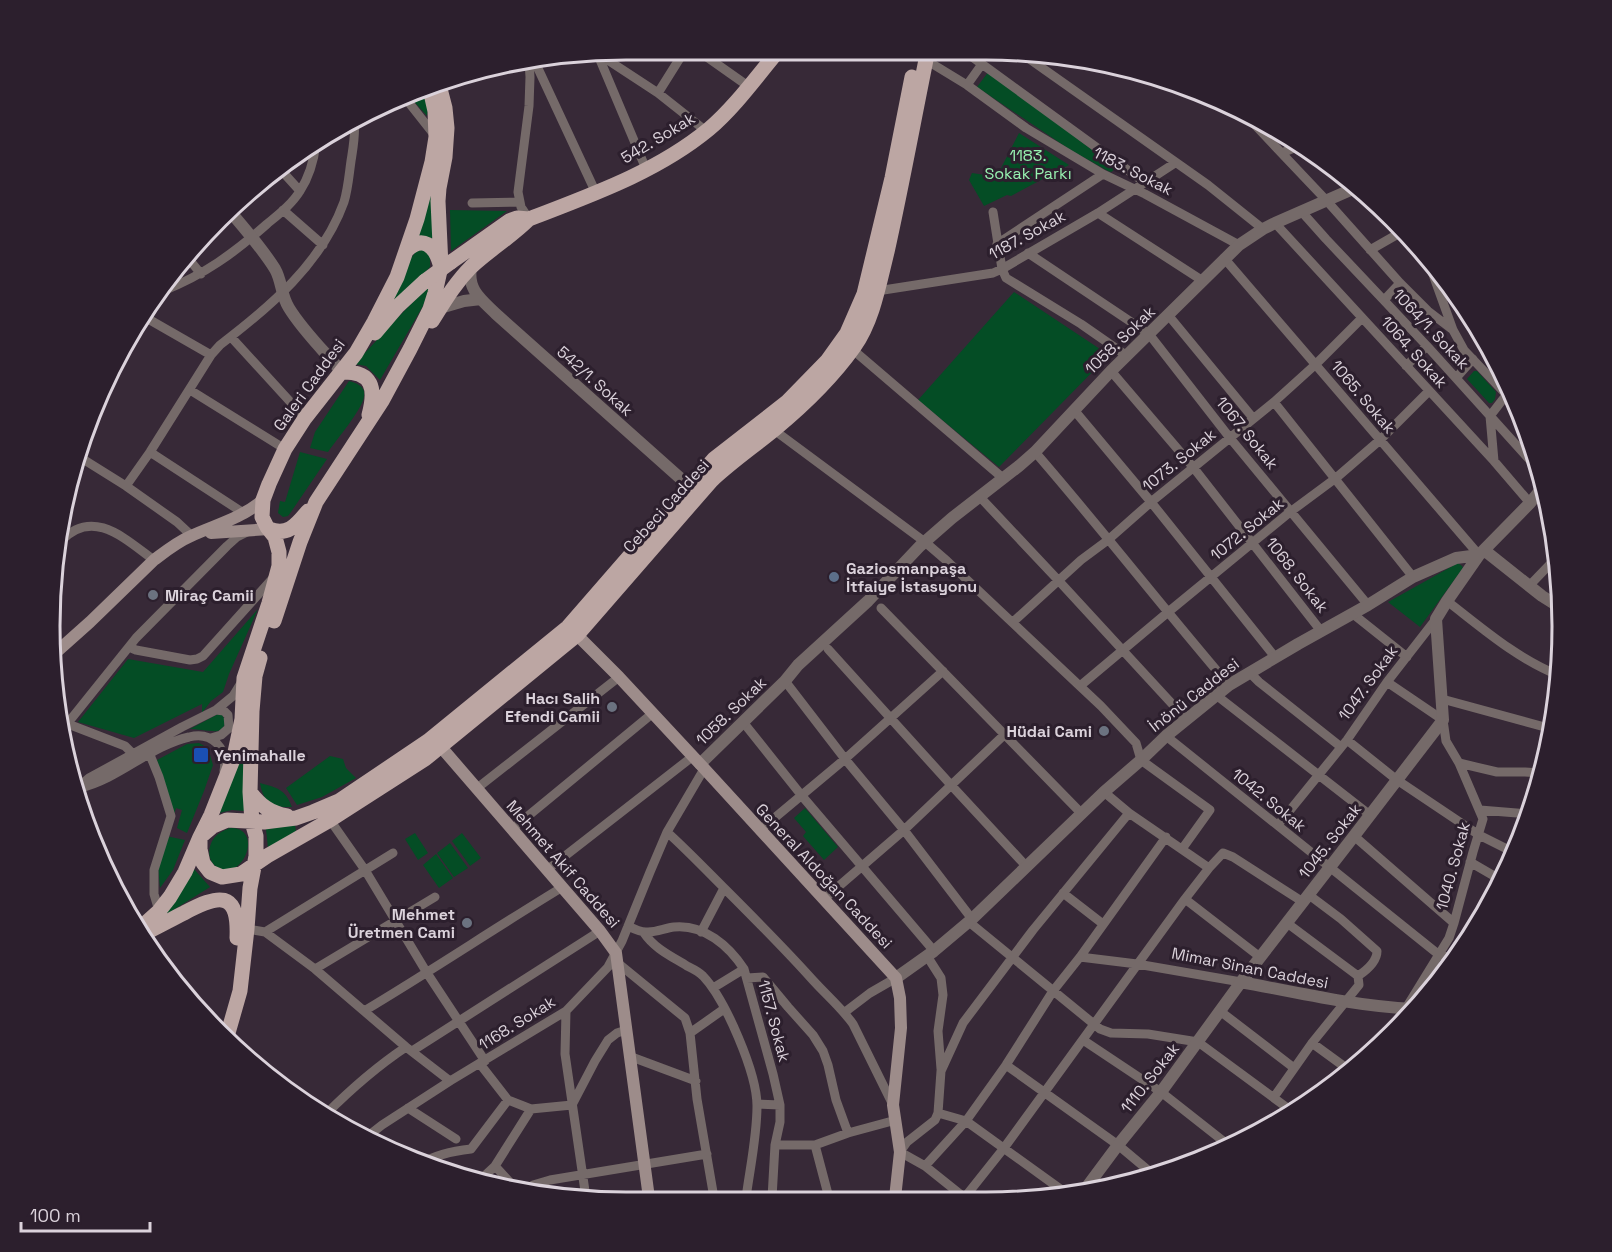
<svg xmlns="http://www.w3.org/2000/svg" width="1612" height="1252" viewBox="0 0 1612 1252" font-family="'Space Grotesk',sans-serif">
<rect width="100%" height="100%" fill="#372937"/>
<path fill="#044d25" d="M989,71l124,95 1,4 -3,2 -3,-1 -39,-22 -92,-62z
M425,91l3,17 -1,8 -17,-19z
M1019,133l50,32 -58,31 -4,-1 -23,11 -15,-26 3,-7 13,2 14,-3z
M434,175l2,64 -19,-3z
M450,210l57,1 -56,40z
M422,249l8,5v13l-47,50 28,-59 6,-8z
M430,286l-7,20 -43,74 -14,-14 -12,-2c26,-26 49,-54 76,-78z
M1014,292l95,63 -110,112 -81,-67z
M1474,371h3l19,21 -1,7 -3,4h-3l-22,-24z
M349,381c8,2 17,6 15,15 -1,13 -28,44 -36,56l-18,-4 5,-16z
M300,452l27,7 -36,53 -3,4 -5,1 -5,-4 2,-12 5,1z
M1458,563l4,3 1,2 -43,59 -32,-25z
M258,609l-29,65 -6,18 -12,9 -9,12v-9l-68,34 -56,-16 50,-63 75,13z
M218,714l4,1 3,5v5c-2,2 -4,6 -8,6 -3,1 -21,-2 -27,-2z
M199,743l9,5 5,17 -9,26 -17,42 -10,-5 5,-18 -6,-2 -2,7 -17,-55 30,-16z
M240,756l6,2 -2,53 -12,-1 -13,3z
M330,756l13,3 3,9 10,10 -34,19 -25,8 -11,-17z
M260,783c18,5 25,6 32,24 -19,1 -29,-5 -32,-24z
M805,808l33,39 -14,13 -21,-24 3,-4 -12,-14z
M295,825l1,6 -28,17 -2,-19z
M230,828c33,-1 15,50 -9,41 -13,-4 -15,-20 -7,-31 4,-5 10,-8 16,-10z
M415,833l13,20 -10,7 -13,-21z
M462,833l19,25 -11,8 -18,-25z
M166,836l19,4 -12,30 -13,18 -2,-21z
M450,843l18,25 -14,9 -17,-24z
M436,854l17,24 -14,10 -16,-23z
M194,869l16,18 -43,27 -1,-1z"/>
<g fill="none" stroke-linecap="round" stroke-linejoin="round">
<path stroke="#756a69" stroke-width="9" d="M697,50l51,36
M964,51l180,131
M1018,51l190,134 55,44
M597,53l61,40 48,38
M598,55l48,114
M926,60l41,25 59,43 77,46 42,20 94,51
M535,62l61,131
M967,85l15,-21
M658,93l27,-43
M406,99l30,38
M1255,125l71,75 74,83 28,28 25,19 11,20 56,59
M1282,153l14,-6
M281,170l19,21
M472,203l48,-1
M283,210l40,35
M1301,211l25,28 101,107 111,123
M993,212l9,57 4,9 75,46 46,32
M1098,213l105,68
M529,219l-8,-12 -3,-15 11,-86 1,-29 -1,-15
M1275,223l219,238 36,42
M997,244l106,-70
M1370,250l28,-16
M1028,253l121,81 81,104 138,167
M188,258l13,16
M1224,258l255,297
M1431,269l22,61
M163,291c41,-16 71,-38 104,-67 12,-10 25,-20 33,-33 9,-14 14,-31 16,-48
M877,291l116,-18 9,-4 96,-56 77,-50
M1384,300l16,-17
M147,311l3,9 61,35
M1169,316l84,102
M231,337l74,81
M852,349l152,130
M1406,366l21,-20
M1111,371l82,96 128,164
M1456,378l17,-19
M190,390l95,59
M1274,402l139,175
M1074,410l77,92 124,155
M774,430l151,112 22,19 154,145 35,37 5,17 69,50 -28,39
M150,452l95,62
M1035,452c66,76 128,156 194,233
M78,456l48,30 51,36 15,14
M1494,461l-4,-45 17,-22
M126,486l24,-34 61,-97 9,-10c50,-38 102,-82 124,-143 4,-13 5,-27 7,-41 2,-13 5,-28 3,-41
M979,496l79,84 128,139
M61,541c32,-34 64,-2 93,19
M1529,586l27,-28
M1447,601c35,27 69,57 111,74
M881,608l201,206
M1353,614l54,43
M1013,622l68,-62 27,-20 43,-38 123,-100 42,-38 46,-46
M129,647l7,3 54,10 7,-1 6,-3 70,-78
M828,649l123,136 75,81
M1249,672l10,10 82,65
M785,681l60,78 59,71 68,89
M1387,682l56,38 3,21 13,22 24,56 -10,33 -19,71 -5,15 -43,70
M1080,686l87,-73 123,-101 46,-34 44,-38 49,-49
M1216,695l154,120
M1442,699l110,30
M743,722l59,74 132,155
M68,724l57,22 8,8
M63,729l73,-91 91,-92 10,-9 10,-5
M1166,736l272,218 18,4
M211,738l10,-3 8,-7 -1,-13 -4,-4 -8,-1
M1347,740l50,40 82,55 36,18
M150,755l9,22 12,39 -17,54v24l5,17
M1459,763l38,9h28l16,1
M80,788c39,-9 70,-42 109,-51 23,-6 39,11 35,34
M76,789l13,-11 93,-51 34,-17 17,-14 8,-13
M476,789l143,-112
M1104,792l25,21 80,55
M1480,810l48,4
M330,820l35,50 62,103 58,88
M1278,825l69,-85 40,-58 49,-63
M511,830l142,-117
M760,830l85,-71 98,-88
M667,832c21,19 40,39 59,58 29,29 57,57 84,87 14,16 31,30 43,47l40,81
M1354,836l100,87
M1470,862l31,18
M547,870l145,-113
M1063,893l40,31
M1309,895l32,24 36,32c0,11 -10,19 -19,25
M824,899l80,-69 100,-95
M1185,899l75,58
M969,922l131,107 11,4 37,1 50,8 95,70
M628,926c6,3 12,6 18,6 9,1 19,-4 28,-5 30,-3 55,19 70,42l29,105 7,31v17l-5,23 -3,53
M247,929l18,3 50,37 91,78 44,34
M265,932l128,-79
M701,932l23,-44
M644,933c11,16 27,23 43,33 6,3 11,5 16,10 22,23 54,97 54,130 0,30 -7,62 -11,92
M927,956l14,22 2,17 -5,36 3,38
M1080,957l57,7 104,18
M619,964l66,54 5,15 7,66 17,99
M315,969l120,-72
M747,978l16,-1 25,30 25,28 10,16 5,14 8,35 12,33
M713,988l31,-19
M364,1011c67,-40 131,-83 197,-123
M566,1011l-1,43 21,144
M1220,1011l74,57
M845,1012l25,-19 26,-15
M690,1033l34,-24
M1083,1040l78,52 66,52
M1312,1043l37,27
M1377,1048l6,-14
M412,1051l188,-120
M629,1056l67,25
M480,1064l28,36 23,9 41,-4 23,-44 13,-21 9,-7 9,-3
M1006,1065l112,80 37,31
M1274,1097l38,-54 47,-58 -1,-9 -71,-53
M757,1104l23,1
M408,1108l48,31
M938,1113l28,8 104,75
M325,1115c25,-25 51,-48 81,-68
M368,1136l14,-11 68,-44 116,-70 42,-44 14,-26 28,-69 17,-40 37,-63
M775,1145h40l33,-12 48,-13
M815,1145l14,53
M422,1163c15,-9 32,-12 49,-14l37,-49
M495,1166l21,23
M925,1166l41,-45 40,-56 47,-74 27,-34 86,-120
M479,1181l16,-15 36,-57
M523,1191l10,-6 17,-5 157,-26
M965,1197l39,-49 181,-249 24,-31 14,-15 10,4 70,45
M965,1198l-40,-32 -25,-14 7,-10 28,-22 3,-7 3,-42 22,-48 70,-93 96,-117"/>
<path stroke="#756a69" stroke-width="12" d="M229,210c16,19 33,38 46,59 7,12 6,27 14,39 14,23 35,43 53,64
M471,268c-4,22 11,32 25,46l193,172
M440,308l24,-7 17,-2
M1484,550l58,46 19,12
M700,764l85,-83 13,-16 70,-64 52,-55 32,-28 67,-52 16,-14 76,-81 128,-126 24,-16 12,-6 80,-35
M896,978l38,-27 38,-32 132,-127 37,-32 25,-24 63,-51 69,-41 70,-39 45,-28 43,-19 23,-3 51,-52 13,-16
M1241,982c58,11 114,24 173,27
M1083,1192l35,-47 43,-53 80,-110 113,-146 89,-116 -7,-101 11,-18 32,-46"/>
<path stroke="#9d8c8a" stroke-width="12" d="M211,533l58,-4
M577,635l42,42 81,87 196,214 4,20 1,30 -8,77 7,47 -5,46
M53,655l37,-33 64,-62c12,-9 23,-18 37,-24 26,-12 49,-17 72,-36
M441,747l159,184 16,22 33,245"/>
<path stroke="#bca6a3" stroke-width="15" d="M430,89l5,22 1,26 -4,25 -15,57 -20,58 -23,45 -18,31 -51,65 -20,31 -16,35 -6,16 -1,17 5,10 8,10 4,15v14l-10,37 -25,75 -2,41 -8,38 -23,58 -11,22v12l3,14 7,9 12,5 19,-3 26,-18 63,-36 95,-61 136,-111 16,-13 134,-154c20,-19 42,-34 64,-52 29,-24 57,-51 79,-82 19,-27 25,-63 33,-95 15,-67 27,-134 41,-202
M407,250c16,-15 28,-4 33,14
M451,262l58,-41 8,-3 12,1
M432,321c12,-19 23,-38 39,-54 18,-17 40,-30 58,-48 62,-24 128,-47 180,-90 26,-22 48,-53 70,-79
M375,333l23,-27 27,-25
M342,372c31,-1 34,17 27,43
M269,529c19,8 28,-5 39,-18
M274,621l26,-79 16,-40 66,-101 28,-52 20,-40 5,-16 6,-27 -3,-65 1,-13 6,-31 2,-29 -2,-20 -6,-23
M250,792c10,13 20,21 37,24
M139,929l20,-18 11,-14 15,-25 15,-35 13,-11 14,-6 37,2 32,-4 17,-6 26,-11 89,-60 140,-114 146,-168 73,-57 40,-41 20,-28 17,-39 28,-116 20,-101
M141,935c15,-7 29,-15 43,-22 34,-18 55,-24 53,25
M226,1040l14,-49 7,-62 3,-41 6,-32v-20l-4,-14 -2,-30 2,-81 3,-35 5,-18"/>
<path stroke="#bca6a3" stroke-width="15" d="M425,281l26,-19"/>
</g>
<circle fill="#5c6f8a" stroke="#2c1f2d" stroke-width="2" cx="834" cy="577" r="6"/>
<g fill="#6b7280" stroke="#2c1f2d" stroke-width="2">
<circle cx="153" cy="595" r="6"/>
<circle cx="612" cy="707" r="6"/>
<circle cx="1104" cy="731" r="6"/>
<circle cx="467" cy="923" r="6"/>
</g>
<rect fill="#1a4fb4" stroke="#2c1f2d" stroke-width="2" x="193" y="747" width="16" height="16" rx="3"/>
<g text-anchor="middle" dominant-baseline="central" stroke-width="6" stroke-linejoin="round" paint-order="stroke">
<g font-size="16" fill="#dbd2db" stroke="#2c1f2d">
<text transform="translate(658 138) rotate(-31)">542. Sokak</text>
<text transform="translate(1133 171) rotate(27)">1183. Sokak</text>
<text transform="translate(1027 235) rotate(-29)">1187. Sokak</text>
<text transform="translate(1431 329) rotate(47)">1064/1. Sokak</text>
<text transform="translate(1120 340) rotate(-44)">1058. Sokak</text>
<text transform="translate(1414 352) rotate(48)">1064. Sokak</text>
<text transform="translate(595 381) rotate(42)">542/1. Sokak</text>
<text transform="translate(309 385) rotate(-54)">Galeri Caddesi</text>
<text transform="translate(1363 397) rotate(50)">1065. Sokak</text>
<text transform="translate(1247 433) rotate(51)">1067. Sokak</text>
<text transform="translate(1179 460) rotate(-39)">1073. Sokak</text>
<text transform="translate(666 506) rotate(-48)">Cebeci Caddesi</text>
<text transform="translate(1247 529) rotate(-39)">1072. Sokak</text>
<text transform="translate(1297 575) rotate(52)">1068. Sokak</text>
<text transform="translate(1368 683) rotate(-54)">1047. Sokak</text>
<text transform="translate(1194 695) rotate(-38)">İnönü Caddesi</text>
<text transform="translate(731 711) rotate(-44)">1058. Sokak</text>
<text transform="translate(1269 800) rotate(39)">1042. Sokak</text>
<text transform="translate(1330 841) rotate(-52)">1045. Sokak</text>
<text transform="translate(563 864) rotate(49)">Mehmet Akif Caddesi</text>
<text transform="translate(1453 866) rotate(-75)">1040. Sokak</text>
<text transform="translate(824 876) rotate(47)">General Aldoğan Caddesi</text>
<text transform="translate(1250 968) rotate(11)">Mimar Sinan Caddesi</text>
<text transform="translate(774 1021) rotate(75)">1157. Sokak</text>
<text transform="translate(517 1023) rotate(-32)">1168. Sokak</text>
<text transform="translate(1150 1078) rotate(-52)">1110. Sokak</text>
</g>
<g font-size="16" fill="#97f1b0" stroke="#2c1f2d">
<text x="1028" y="155">1183.<tspan x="1028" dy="18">Sokak Parkı</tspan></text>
</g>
<g font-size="16" font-weight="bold" fill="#dbd2db" stroke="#2c1f2d" text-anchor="start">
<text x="846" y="568">Gaziosmanpaşa<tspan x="846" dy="18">İtfaiye İstasyonu</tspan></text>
<text x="165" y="595">Miraç Camii</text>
<text x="600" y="698" text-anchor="end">Hacı Salih<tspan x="600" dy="18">Efendi Camii</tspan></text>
<text x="1092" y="731" text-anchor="end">Hüdai Cami</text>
<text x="214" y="755">Yenimahalle</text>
<text x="455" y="914" text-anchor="end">Mehmet<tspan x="455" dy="18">Üretmen Cami</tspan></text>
</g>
</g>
<path d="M0 0H1612V1252H0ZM626 60H986A566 566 0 0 1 1552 626V626A566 566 0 0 1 986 1192H626A566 566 0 0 1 60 626V626A566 566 0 0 1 626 60Z" fill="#2c1f2d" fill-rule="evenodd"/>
<path fill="none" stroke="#dbd2db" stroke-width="3" d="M626 60H986A566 566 0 0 1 1552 626V626A566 566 0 0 1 986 1192H626A566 566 0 0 1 60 626V626A566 566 0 0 1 626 60Z"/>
<path d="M21 1222v9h129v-9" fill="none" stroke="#dbd2db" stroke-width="3"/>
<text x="30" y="1222" font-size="18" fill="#dbd2db" stroke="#2c1f2d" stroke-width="4.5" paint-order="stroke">100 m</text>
</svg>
